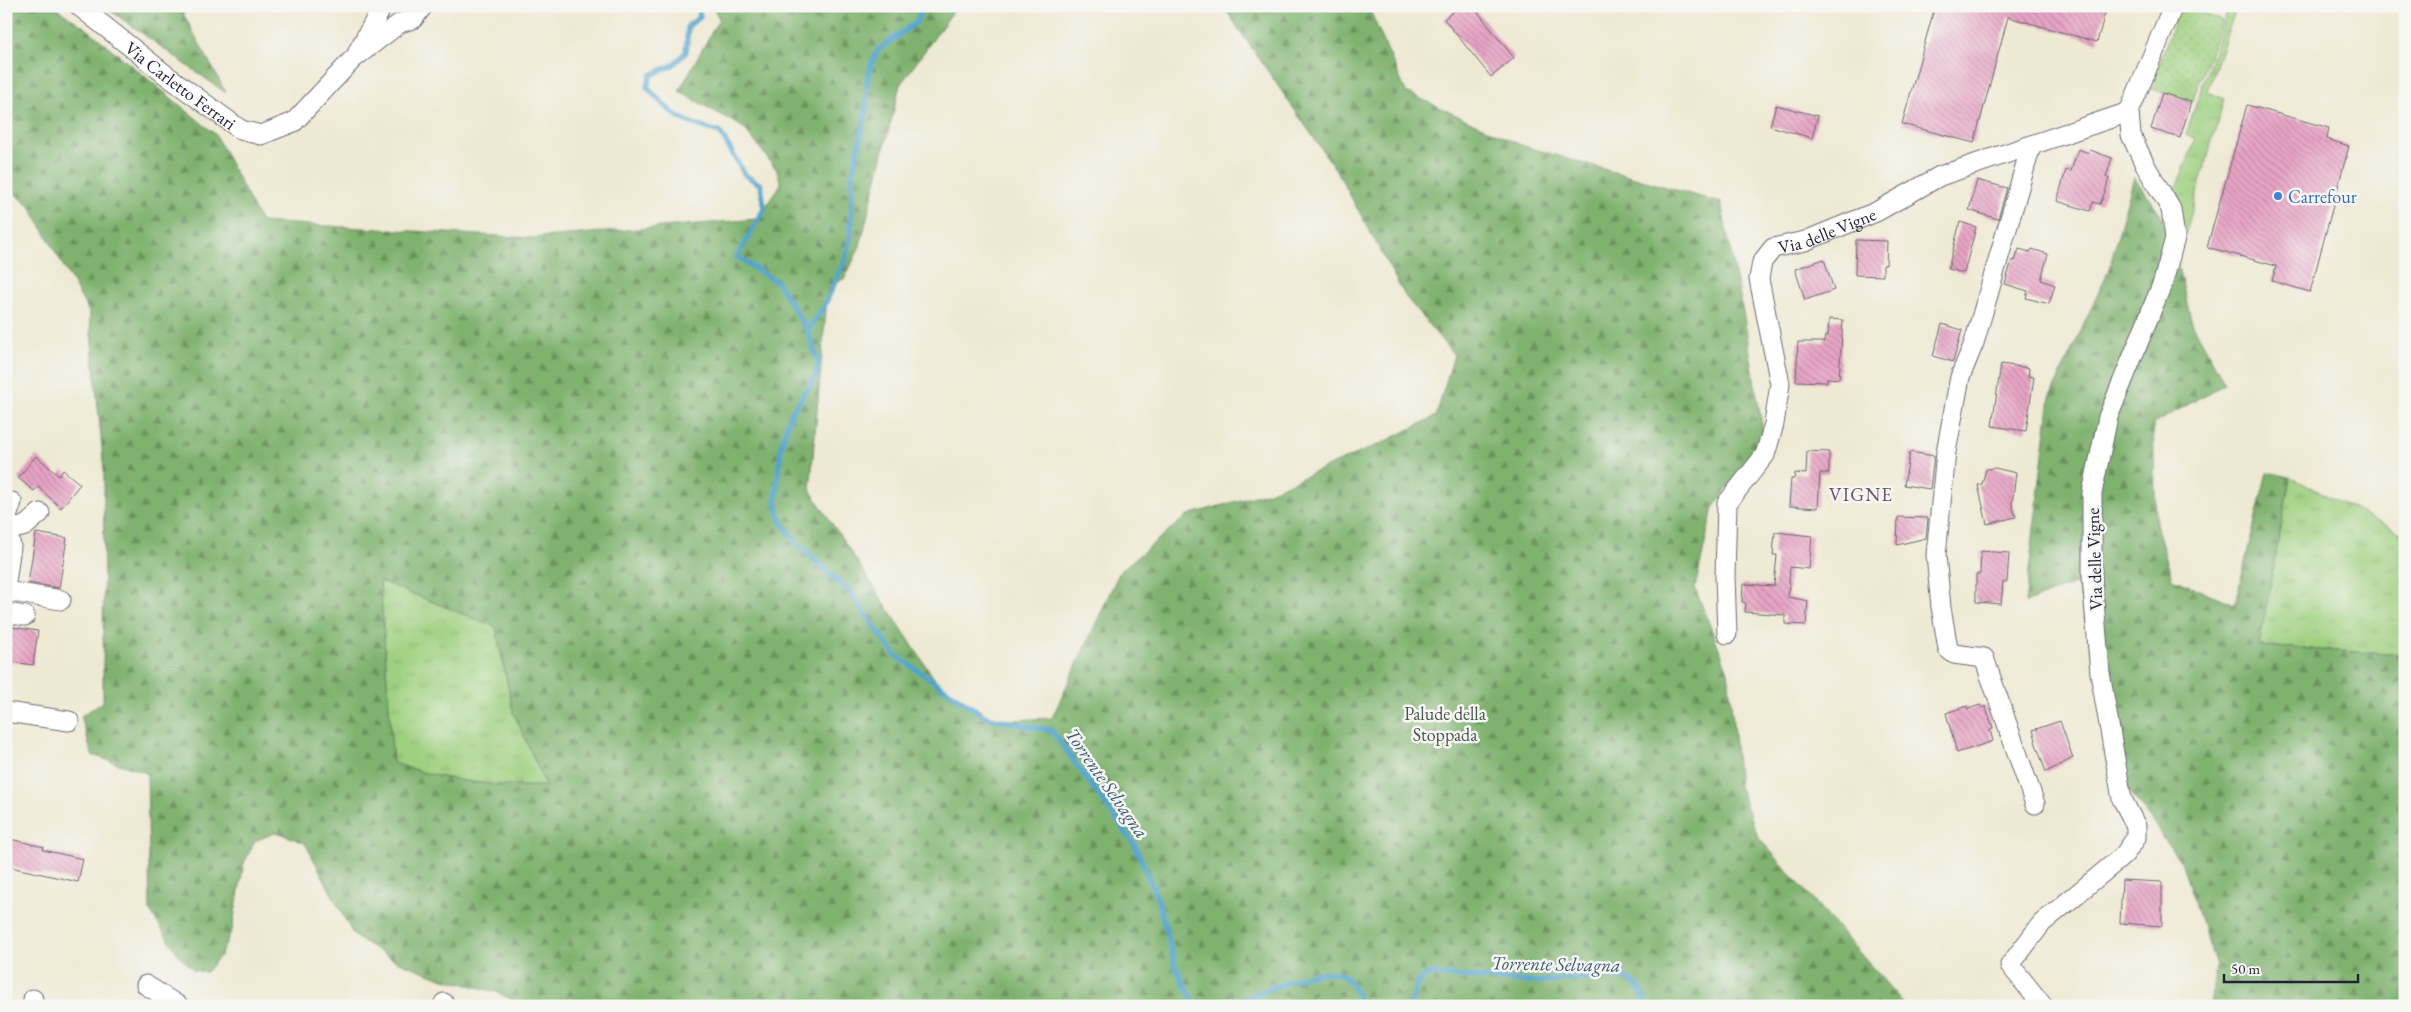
<svg xmlns="http://www.w3.org/2000/svg" width="2411" height="1012" viewBox="0 0 2411 1012" font-family="'EB Garamond',serif">
<defs>
<pattern id="grass-tufts" width="24" height="20" patternUnits="userSpaceOnUse" patternTransform="scale(1.25)"><rect width="24" height="20" fill="#9fd07f"/><path d="M3 7l-1-3M5 7V3M7 7l1-3M15 17l-1-3M17 17v-4M19 17l1-3" fill="none" stroke="#89b26f"/></pattern>
<pattern id="forest-firs" width="22" height="20" patternUnits="userSpaceOnUse" patternTransform="scale(1.25)"><rect width="22" height="20" fill="#7fb26e"/><path d="M5 1l3.5 6h-7zM16 11l3.5 6h-7z" fill="#68905c"/></pattern>
<pattern id="garden-dots" width="8" height="8" patternUnits="userSpaceOnUse" patternTransform="scale(1.25)"><rect width="8" height="8" fill="#9fd07f"/><path d="M2 2h.1M6 6h.1" fill="none" stroke="#89b26f" stroke-width="1.8" stroke-linecap="round"/></pattern>
<pattern id="building-back-hatch" width="6" height="6" patternUnits="userSpaceOnUse" patternTransform="scale(1.25)"><rect width="6" height="6" fill="#e8a4c5"/><path d="M-1 5l2 2M0 0l6 6M5-1l2 2" fill="none" stroke="#bc85a1"/></pattern>
</defs>
<rect width="100%" height="100%" fill="#f6f6f2"/>
<filter id="ink" filterUnits="userSpaceOnUse"><feTurbulence type="fractalNoise" baseFrequency=".02" numOctaves="2"/><feDisplacementMap in="SourceGraphic" scale="10" xChannelSelector="R" yChannelSelector="G"/><feConvolveMatrix kernelMatrix="1 2 1 2 8 2 1 2 1" color-interpolation-filters="sRGB"/></filter>
<filter id="wash" filterUnits="userSpaceOnUse"><feTurbulence type="fractalNoise" baseFrequency=".0096" numOctaves="4" result="noise"/><feDisplacementMap in="SourceGraphic" scale="20" xChannelSelector="R" yChannelSelector="G"/><feGaussianBlur stdDeviation="1.12" result="paint"/><feColorMatrix in="noise" values="0 0 0 0 0 0 0 0 0 0 0 0 0 0 0 0 0 1.4 0 .05"/><feComposite in="paint" operator="in"/></filter>
<g filter="url(#wash)">
<rect width="100%" height="100%" fill="#eee9d2"/>
<path fill="url(#grass-tufts)" stroke="#60795d" d="M2229,6h8l-30,85 17,8 -39,136 -14,-35 25,-61 -10,-5z
M2290,477l115,58v120l-146,-9z
M380,581l116,46 17,84 33,75c-46,2 -111,-6 -154,-24z"/>
<path fill="url(#forest-firs)" stroke="#506a54" fill-rule="evenodd" d="M6,6h47l33,22 129,106 46,88 270,16 226,-19 24,-35 -4,-14 -33,-42 -65,-37 40,-72 -6,-13h244l-57,79 -40,161 -15,32 -17,10 -18,202 126,191 56,40 60,-3 68,-147 68,-56 81,-23 113,-49 54,-27 18,-61 -49,-59 -67,-123 -115,-167h145l38,86 115,53 200,58 23,114 20,121 -51,70 -18,80 33,83 11,115 19,51 148,169h-1382l-27,-14 -53,-13 -48,-18 -42,-25 -49,-93 -28,-11 -22,9 -11,22 -12,67 -12,26 -14,16 -13,-2 -15,-16 -28,-43 -3,-138 -55,-18 -11,-39 22,-14 1,-232 -15,-158 -59,-106 -24,-19zM380,581l116,46 17,84 33,75c-46,2 -111,-6 -153,-24z
M103,6h76l47,87 -108,-77z
M2134,177l26,36 18,54 14,56 33,61 -72,40 3,100 16,55 63,25 32,-132 23,5 -31,169 146,9v351h-195l6,-41 -35,-103 -60,-83 -44,-196 -52,20 25,-206 58,-125z"/>
<path fill="url(#garden-dots)" stroke="#60795d" d="M2179,6h7l36,15 -30,80 -41,-12z"/>
<g fill="none" stroke-linecap="round" stroke-linejoin="round">
<path stroke="#53a4cd" stroke-width="5.5" d="M698,6l2,11 -12,9 -2,26 -13,13 -22,10 -4,12c28,31 32,34 73,45l25,43 16,10 3,24 -27,48 41,26 29,47 12,34 -3,12 -26,39 -9,32 -5,54 5,20 14,20 56,53 44,61 91,62 66,14 83,114 23,55 18,68 20,38
M807,330l17,-23 22,-50 5,-24 2,-61 13,-60 1,-32 5,-18 6,-12 38,-28 7,-16
M1229,1006c22,-9 90,-42 111,-32 12,6 17,20 21,32
M1410,1006l7,-23 11,-9 104,8 79,-6 17,3 10,7 10,20"/>
</g>
<g id="blocks">
<path fill="url(#building-back-hatch)" d="M1460,6h13l41,52 -23,19 -47,-58z
M1935,6h172l-10,36 -89,-25 -34,126 -72,-19z
M2162,93l29,9 -11,36 -29,-9z
M1776,105l42,11 -6,22 -42,-12z
M2247,105l82,23 -2,11 22,7 -39,146 -38,-11 4,-15 -69,-19z
M2078,149l11,4 1,-3 22,8 -6,19 3,1 -4,14 -5,12 -7,-2 -3,9 -33,-10 9,-31 5,1z
M1977,180l30,8 -9,31 -29,-9z
M1960,222l16,5 -12,46 -16,-4z
M1856,240l31,1 -1,24h-3v11l-28,-1z
M2019,249l11,3 2,-3 16,5 -7,26 14,5 -6,19 -23,-6 2,-7 -23,-7 7,-24 3,1z
M1824,259l10,31 -29,10 -10,-31z
M1829,319l14,1 -4,59 -12,-1v4l-31,-1 2,-39h26l1,-6h3z
M1942,324l20,6 -9,32 -20,-6z
M2001,364l28,4 -1,8 6,1 -8,54 -34,-5z
M1807,451l22,1v21h-9l-2,35 -29,-2 2,-27h3l1,-6 11,1z
M1910,452l24,4 -4,33 -26,-4z
M36,456l23,20 4,-6 17,14 -19,24 -23,-21 -4,4 -16,-13z
M1995,468l21,5 -4,31 4,13 -29,7 -9,-39 4,-1 4,-15z
M1898,517l30,1 -2,20 -29,7z
M1775,532l37,4 -3,33 -19,-2 -2,30 20,4 -2,24 -21,-1v-9l-40,-3 1,-9 -4,-1 1,-18 31,2 3,-31h-4z
M36,533l31,5 -8,50 -31,-5z
M1981,551l28,2 -2,29h-4l-2,22 -25,-2v-28h4z
M6,626l32,5 -5,34 -27,-4z
M1980,705l2,3 3,-2 8,22 -3,2 3,11 -36,12 -11,-40 21,-7 1,3z
M2060,721l13,37 -27,14 -11,-31 1,-1 -3,-10z
M6,838l38,9 -1,3 40,9 -5,23 -72,-16z
M2122,880l40,2v44l-42,-3z"/>
</g>
</g>
<g filter="url(#ink)">
<use href="#blocks" fill-opacity="0" stroke="#696870" stroke-width="1"/>
<g fill="none" stroke-linecap="round" stroke-linejoin="round">
<defs>
<g id="minor">
<path id="s1" d="M79,6l87,69 75,55 20,5 33,-13 59,-63 47,-36 13,-4 10,-13"/>
<path d="M358,51l21,-38"/>
<path d="M2031,146l-57,197 -14,34 -14,75 -10,103 5,52 7,42 6,5 30,4 51,146"/>
<path d="M10,530l-3,-13 5,-15"/>
<path d="M6,534l4,-4 15,-4 15,-13"/>
<path d="M6,535l3,2 2,9 -5,36"/>
<path d="M6,591l55,9"/>
<path d="M6,613l19,3"/>
<path id="s2" d="M1727,634l-2,-57 2,-74 38,-48 9,-31 6,-40 -21,-105 3,-17 11,-14 32,-7 71,-29 64,-36 189,-64"/>
<path d="M6,712l63,9"/>
<path d="M146,985l33,21"/>
<path d="M33,999v7"/>
<path d="M443,1006l1,-3"/>
<path d="M2043,1006l-33,-41 32,-42 82,-68 12,-17v-12l-14,-27 -22,-126 -8,-96v-84l16,-76 55,-135 12,-44 -4,-29 -26,-44 -14,-30 -2,-23 44,-106"/>
</g>
</defs>
<use href="#minor" stroke="#696870" stroke-width="21"/>
<use href="#minor" stroke="#fff" stroke-width="19"/>
</g>
</g>
<circle fill="#3f7fe0" stroke="#f6f6f2" stroke-width="2" cx="2278" cy="196" r="5"/>
<g text-anchor="middle" dominant-baseline="central" stroke-width="5" stroke-linejoin="round" paint-order="stroke">
<g font-size="18" fill="#22223b" stroke="#f6f6f2">
<text stroke="none"><textPath href="#s1" startOffset="129">Via Carletto Ferrari</textPath></text>
<text stroke="none"><textPath href="#s2" startOffset="464">Via delle Vigne</textPath></text>
<text transform="translate(2094 559) rotate(-92)">Via delle Vigne</text>
</g>
<g font-size="18" fill="#366cbe" stroke="#f6f6f2" text-anchor="start">
<text x="2288" y="196">Carrefour</text>
</g>
<g font-size="18" fill="#48564f" stroke="#f6f6f2">
<text x="1445" y="713">Palude della<tspan x="1445" dy="21">Stoppada</tspan></text>
</g>
<g font-size="19" letter-spacing="1" fill="#67506b" stroke="#f6f6f2">
<text x="1861" y="494">VIGNE</text>
</g>
<g font-size="19" font-style="italic" fill="#365675" stroke="#f6f6f2">
<text transform="translate(1107 783) rotate(55)">Torrente Selvagna</text>
<text transform="translate(1556 964) rotate(1)">Torrente Selvagna</text>
</g>
</g>
<rect width="2411" height="1012" fill="none" stroke="#f6f6f2" stroke-width="25"/>
<path d="M2224 974v8h134v-8" fill="none" stroke="#22223b" stroke-width="2.5"/>
<text x="2231" y="974" font-size="15" fill="#22223b" stroke="#f6f6f2" stroke-width="4" paint-order="stroke">50 m</text>
</svg>
